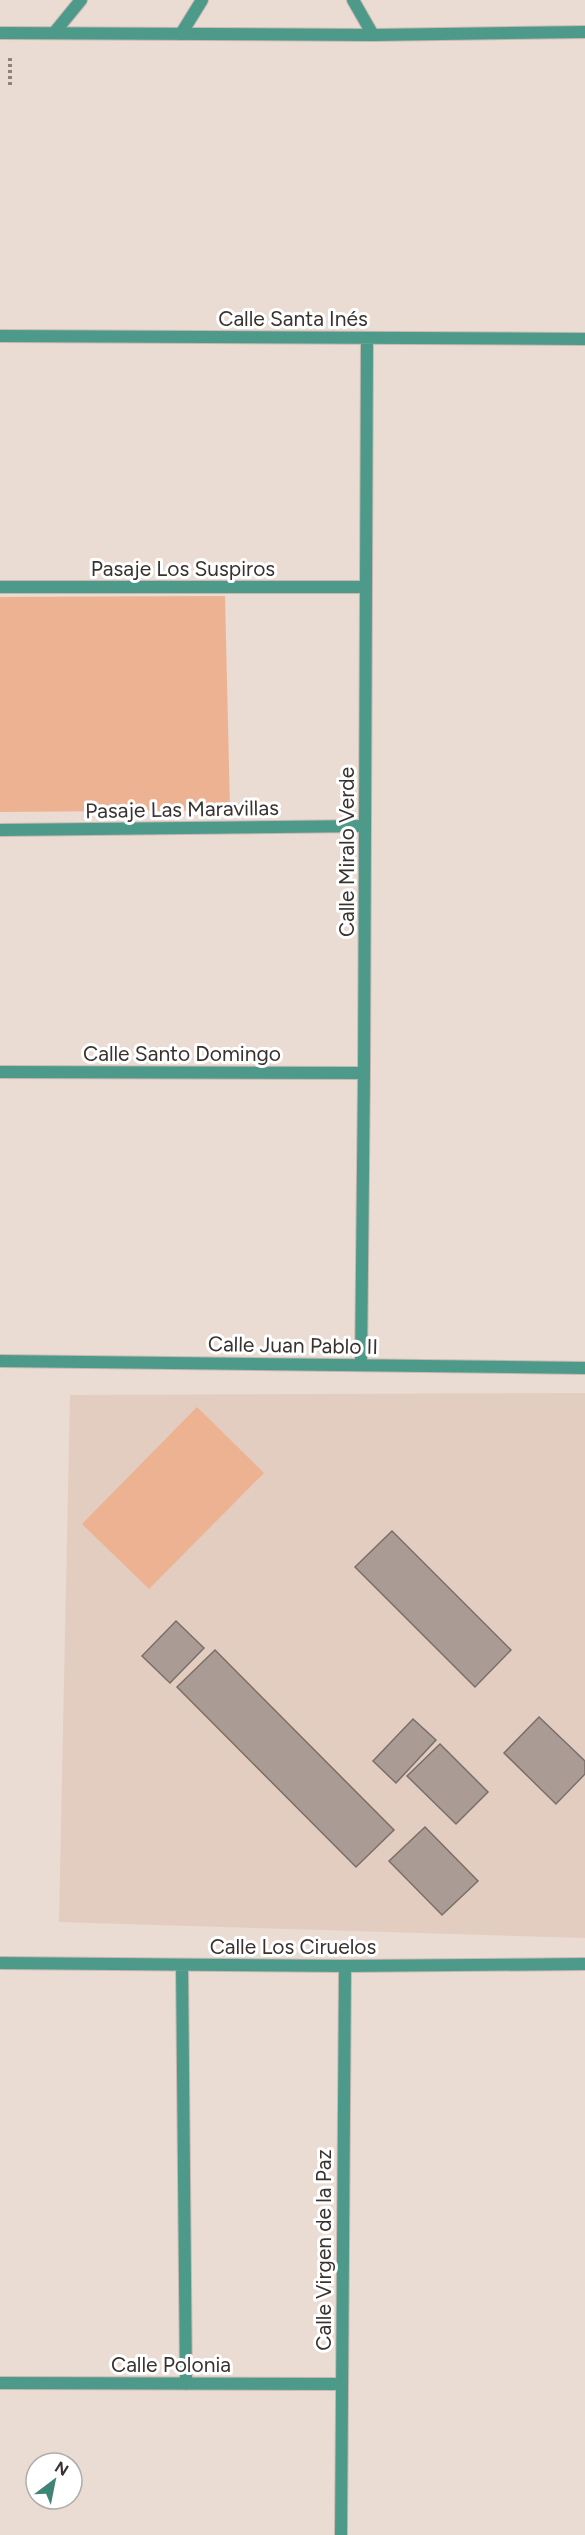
<svg xmlns="http://www.w3.org/2000/svg" width="585" height="2535" viewBox="0 0 585 2535" font-family="Figtree,sans-serif">
<rect width="100%" height="100%" fill="#eadbd3"/>
<path fill="#e3cdc1" d="M585,1393v545l-526,-16 11,-527z"/>
<path fill="#edb291" d="M225,596l5,214 -230,2v-215z
M197,1407l67,66 -115,116 -67,-65z"/>
<path fill="#aa9c95" stroke="#7b6e67" stroke-width="1.5" d="M392,1531l119,119 -36,37 -120,-120z
M176,1621l28,27 -34,35 -28,-27z
M215,1650l179,180 -38,37 -179,-180z
M539,1717l46,44v13l-29,30 -52,-51z
M413,1719l23,21 -40,43 -23,-22z
M440,1744l48,48 -32,32 -49,-48z
M425,1827l53,54 -36,34 -53,-54z"/>
<g fill="none" stroke-linecap="round" stroke-linejoin="round">
<defs>
<path id="service" d="M353,0l20,35
M181,34l21,-34"/>
<path id="pedestrian" d="M0,587h366
M0,830l365,-4"/>
<path id="minor" d="M54,33l27,-33
M0,336l585,3
M0,1072l364,1
M0,1361l585,7
M361,1365l3,-292 3,-735
M0,1963l345,3 240,-2
M182,1965l4,419
M0,2383l342,1
M341,2535l4,-569"/>
<path id="tertiary" d="M0,33l373,2 212,-3"/>
</defs>
<use href="#service" stroke="#c7b9b2" stroke-width="14"/>
<use href="#pedestrian" stroke="#c7b9b2" stroke-width="14"/>
<use href="#minor" stroke="#c7b9b2" stroke-width="14"/>
<use href="#tertiary" stroke="#c7b9b2" stroke-width="14"/>
<path stroke="#8d837d" stroke-width="4" stroke-dasharray="3 3" stroke-linecap="butt" d="M10,58v27"/>
<use href="#service" stroke="#4d9a8b" stroke-width="12"/>
<use href="#pedestrian" stroke="#4d9a8b" stroke-width="12"/>
<use href="#minor" stroke="#4d9a8b" stroke-width="12"/>
<use href="#tertiary" stroke="#4d9a8b" stroke-width="12"/>
</g>
<g text-anchor="middle" dominant-baseline="central" stroke-width="6" stroke-linejoin="round" paint-order="stroke">
<g font-size="21" fill="#393330" stroke="#fff">
<text x="293" y="318">Calle Santa Inés</text>
<text x="183" y="568">Pasaje Los Suspiros</text>
<text transform="translate(182 809) rotate(-1)">Pasaje Las Maravillas</text>
<text transform="translate(346 852) rotate(-90)">Calle Miralo Verde</text>
<text x="182" y="1053">Calle Santo Domingo</text>
<text transform="translate(293 1345) rotate(1)">Calle Juan Pablo II</text>
<text x="293" y="1946">Calle Los Ciruelos</text>
<text transform="translate(323 2250) rotate(-90)">Calle Virgen de la Paz</text>
<text x="171" y="2364">Calle Polonia</text>
</g>
</g>
<g transform="translate(54 2481) rotate(32)"><circle r="28" fill="#ffffff" stroke="#b0adac" stroke-width="1.5"/>
<path d="M0-4.5L10 22L0 15L-10 22Z" fill="#408477"/>
<text y="-9" font-size="16" font-weight="bold" text-anchor="middle" fill="#393330">N</text>
</g>
</svg>
